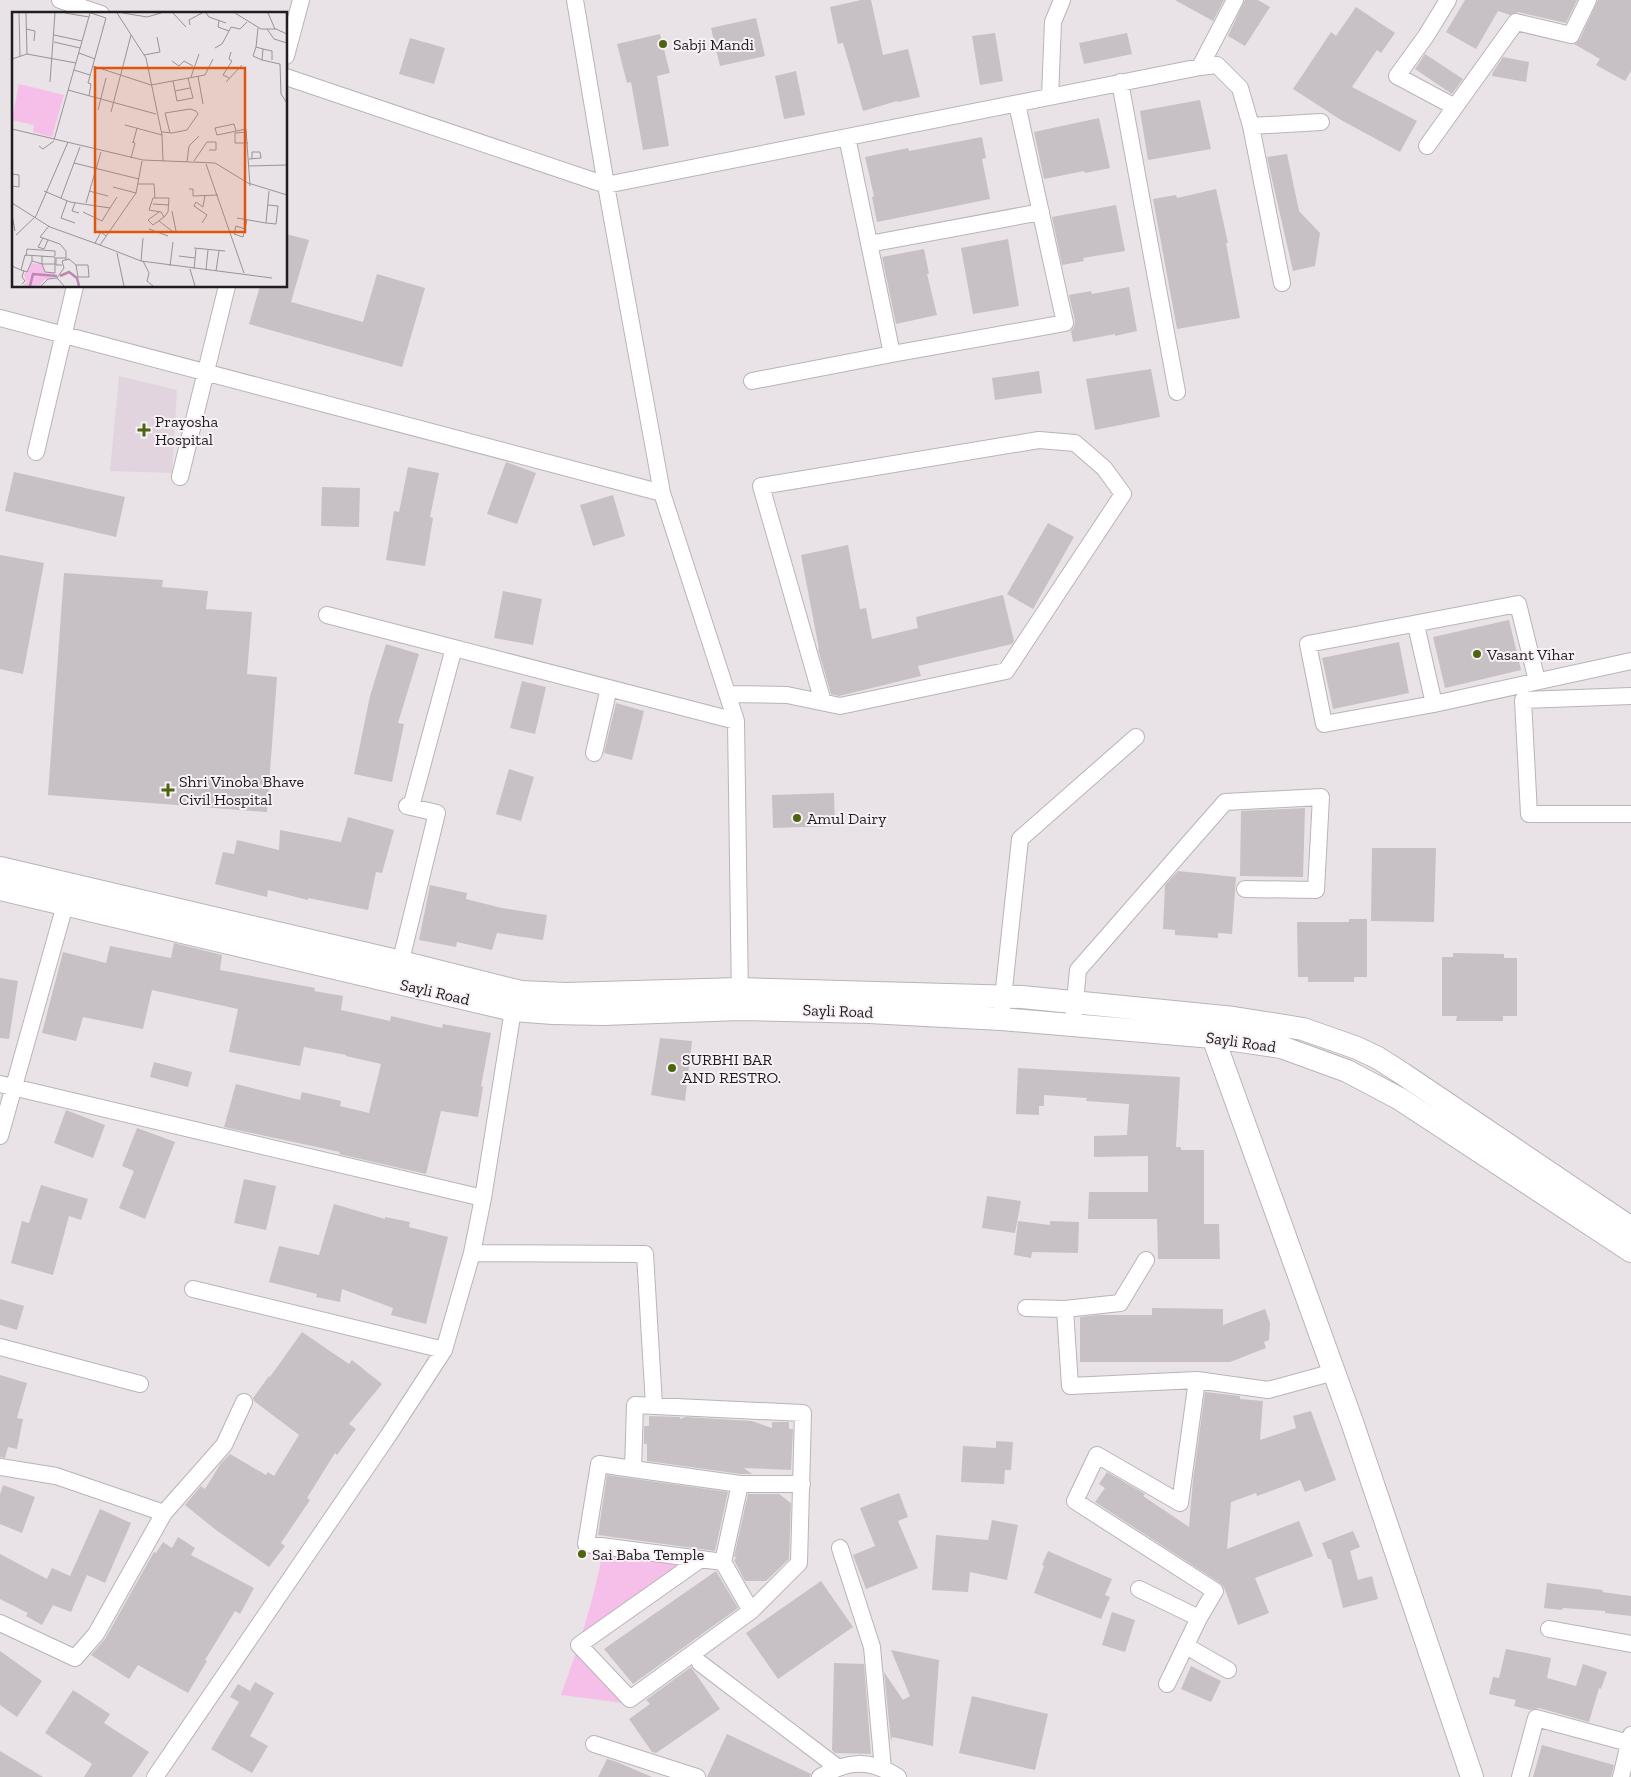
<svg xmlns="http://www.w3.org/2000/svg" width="1631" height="1777" viewBox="0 0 1631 1777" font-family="'Zilla Slab',serif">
<rect width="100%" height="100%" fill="#e9e2e7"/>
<path fill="#e2d4de" d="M119,376l58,14 -5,83 -62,-2z"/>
<path fill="#f6bfea" d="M604,1545l97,14 -122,86 52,59 -70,-9c18,-49 34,-98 43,-150z"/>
<path fill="#c7c0c5" d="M861,0h10l12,55 25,-6 12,48 -22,5 -1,-1 -34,10 -20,-68 -5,1 -8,-37z
M1175,0h49l-11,21z
M1245,0h13l12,7 -25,39 -17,-10z
M1465,0h112l-11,23 -48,-11 -8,3 -12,-4 -22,38 -30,-17z
M1598,0h33v71l-6,10 -29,-16 4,-6 -26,-15 6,-5z
M1356,7l39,26 -14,20 -4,-3 -25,37 65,34 -17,31 -59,-32 -48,-31 38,-57 5,4z
M756,18l9,38 -45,10 -9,-38z
M995,33l8,48 -23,4 -8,-49z
M1127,33l5,21 -48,10 -5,-21z
M660,34l10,39 -13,3 12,70 -26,4 -12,-68 -4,1 -10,-39z
M410,38l35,10 -11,36 -35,-10z
M1425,54l38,25 -11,15 -37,-25z
M1503,57l26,5 -3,20 -34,-6 1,-4z
M796,71l9,44 -21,4 -9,-43z
M1200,100l11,49 -63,11 -8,-49z
M1099,118l11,50 -25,5 -1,-2 -40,8 -10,-47z
M982,137l4,21 -4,1 8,40 -113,23 -5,-25 2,-1 -9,-39 43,-9 1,3z
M1287,154l12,57 21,22 -5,33 -22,5 -26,-114z
M1216,189l12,54h-2l14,75 -63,11 -24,-130 23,-4 1,3z
M1116,205l9,46 -42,7 1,3 -22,4 -10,-48z
M286,234l23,6 -18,62 72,20 14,-48 48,14 -23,79 -153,-43 11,-38h26z
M1008,239l11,67 -46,8 -12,-66z
M924,249l5,25h-2l10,41 -41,9 -14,-67z
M1129,287l8,44 -22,5v-2l-42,8 -2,-11 3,-4 1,-6 -6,-26 22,-4 1,3z
M1151,369l9,48 -65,13 -9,-51z
M1039,371l3,22 -47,7 -3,-22z
M506,462l30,11 -19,51 -30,-10z
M408,467l31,6 -9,44 3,1 -8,48 -39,-6 8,-49 5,1z
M14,472l111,25 -9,40 -111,-26z
M322,487l38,1 -1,39 -38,-1z
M613,495l12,41 -32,10 -13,-41z
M1048,523l26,14 -41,72 -26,-15z
M848,545l12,64 6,-1 6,31 46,-11 -2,-11 87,-22 11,46 -2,3 -94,22 3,10 -82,20 -8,-2 -13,-45h1l-18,-94z
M0,555l44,8 -21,111 -23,-5z
M64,573l99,7 -1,7 46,4 -2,18 46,3 -5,62 30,3 -10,135 -219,-17z
M503,591l39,8 -9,46 -39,-7z
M1509,620l12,50 -76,18 -12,-51z
M1399,642l10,51 -76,16 -11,-51z
M386,644l33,10 -21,69 6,1 -12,58 -38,-8 16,-78z
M522,681l24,6 -11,47 -25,-6z
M616,703l28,8 -12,49 -28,-7z
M509,769l25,8 -13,44 -25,-7z
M834,793l1,33 -62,2 -1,-33z
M1305,808l-2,69 -63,-1 1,-65z
M348,817l46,13 -12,43 -6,-1 -8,38 -60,-12v2l-40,-10 -1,7 -52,-13 8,-32 11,2 3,-14 42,10 1,-20 61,12z
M1372,848h64l-2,74 -63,-1z
M1178,871l58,6 -4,57 -14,-1v5l-43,-3v-5l-12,-1 2,-44z
M430,885l37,8 -1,6 36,9 45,7 -4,25 -46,-7 -5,17 -35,-8 -1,5 -37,-7z
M1349,919h18v58h-13v5h-46v-5h-10l-1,-55h52z
M174,943l48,12 -2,15 95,18 -1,3 29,5 -2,14 49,11 1,-5 51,12 1,-4 48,9 -10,53 2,1 -5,30 -37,-6 -15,63 -87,-20 1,-2 -116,-25 12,-43 64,16 2,-8 39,9 -1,5 29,7 12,-49 -35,-8v-1l-42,-8 -4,19 -71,-14 9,-43 -86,-19 -9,39 -60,-12 -7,24 -34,-8 21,-81 43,11 4,-17 61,12z
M1453,953l51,1v4h13v58h-14v5h-47l1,-5h-15v-59h11z
M0,978l18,3 -9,58 -9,-1z
M660,1038l32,3 -7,60 -34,-6z
M154,1062l38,10 -4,15 -38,-10z
M1018,1068l162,9 -4,70h5v3h23v74h15l1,35h-62l-1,-40h-69l1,-27h59v-36l-54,1v-21l33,-1 2,-31 -43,-3 1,-3 -43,-3v11h-5v9l-23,-1z
M66,1110l39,15 -12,33 -39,-15z
M137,1128l38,14 -30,77 -26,-11 15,-37 -12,-5z
M244,1179l32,7 -10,44 -32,-7z
M41,1185l47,14 -7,21 -12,-4 -16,59 -42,-12 11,-42 7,2z
M987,1196l34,5 -6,32 -33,-5z
M334,1204l51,15v-2l25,5 -1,5 39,10 -22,87 -35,-9 2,-7 -51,-19 -2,13 -24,-5 1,-3 -48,-12 10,-36 40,9z
M1018,1221l32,4v-4l29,1 -1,31 -46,-1 -1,6 -17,-3z
M0,1299l24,7 -7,24 -17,-5z
M1152,1308l71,1v16l42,-16 5,14 -1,17 -5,2 2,6 -36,14h-150v-45l18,-2h54z
M302,1332l47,32 3,-4 30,24 -33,40 7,5 -19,26 -2,-2 -28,45 3,2 -29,43 4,3 -16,21 -53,-37 -31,-25 16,-19 4,3 16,-26 9,-9 36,21 2,-3 6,4 25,-41 -45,-34 -1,-3 16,-22 1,1z
M0,1375l27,8 -10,35 6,1 -6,30 -9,-2 -3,11 -5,-1z
M1205,1392l35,4v3l23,2 -3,39 36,-12 -3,-12 18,-5 25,69 -31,12 -5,-12 -43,16 -1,-3 -25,9 -4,47 72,-28 14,35 -58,22 14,35 -31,12 -14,-38 -4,-4 -125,-81 10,-14 -6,-4 8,-12 38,22 -2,2 46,31 4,-47z
M649,1416l31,1v2l6,-2 66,4 20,7v-6h17v7h4l-2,41 -47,-2 8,6h-11l-94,-13v-17h-3v-18h5z
M996,1441l17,1 -2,28h-6l-1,14 -43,-2 2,-36 33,2z
M607,1475l121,17 -13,59 -117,-16z
M3,1485l32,12 -13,36 -22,-9v-30z
M899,1493l9,24 -10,4 20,47 -52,21 -13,-34 22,-9 -15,-38z
M748,1494h31l12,9 -2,56 -23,22h-21l-11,-21 3,-3h-3z
M100,1509l31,14 -26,60 -18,-8 -16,37 -18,-7 -11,20 -16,-9 2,-3 -28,-14v-45l47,25 5,-11 18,8z
M992,1520l26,5 -11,55 -37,-8 -2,20 -36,-2 4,-55 52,5z
M1353,1531l7,16 -10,4 8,29 14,-4 6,23 -35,9 -12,-49h-3l-6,-16z
M178,1537l17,11 -4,7 63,33 -14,26 -5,-3 -30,49 2,1 -19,32 -50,-28 -9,14 -38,-24 14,-16 49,-87 2,1 7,-11 9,6z
M1048,1551l64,28 -7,16 5,2 -9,22 -67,-26 10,-27 -2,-1z
M716,1571l22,37 -105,76 -29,-35z
M821,1581l32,46 -75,52 -32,-46z
M1547,1583l56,7 -1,2 29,4v20l-26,-3v-2l-42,-3 -1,2 -18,-2z
M1112,1612l23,8 -10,32 -23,-7z
M1506,1649l45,9 -4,20 29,8 7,-22 24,8 -6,17 -2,-1 -10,34 -50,-14 -9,2 -16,-4 2,-6 -27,-6 4,-17 6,1z
M891,1650l48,10 -6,86 -41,-9 -1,5 -7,-70 19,28 7,-4z
M0,1651l42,30 -25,36 -17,-12z
M834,1663l30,1 7,90 -36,-1 -3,-3z
M1191,1666l30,15 -10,21 -30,-13z
M691,1667l29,42 -64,44 -4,-1 -23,-33 21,-15 -4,-4z
M255,1682l19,11 -24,43 18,10 -16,27 -41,-24 28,-47 -9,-5 8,-13 12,7z
M73,1690l37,24 -6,9 45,29 -17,25h-48l8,-13 -47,-31z
M972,1696l76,18 -13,56 -76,-17z
M727,1734l84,40 -1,3h-103z
M1542,1745l72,20 -3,12h-78z
M0,1751l43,26h-43z
M607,1759l10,3 35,15h-54z"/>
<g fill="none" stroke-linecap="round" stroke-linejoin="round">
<defs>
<path id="street" d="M60,0l41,14
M575,0l31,185 56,308 74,228 4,278
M1448,0l-22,36 -29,40 58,31
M286,56l15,-56
M1200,67l17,-2 23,23 11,38 70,-4
M286,77l320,108 594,-118 35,-67
M1120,82l57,310
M1050,97l3,-75 9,-22
M1251,126l31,157
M847,137l45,217 173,-31 -48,-219
M1427,146l89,-124 55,13 17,-35
M869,244l172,-32
M0,318l662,175
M752,381l140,-27
M36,452l39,-166
M180,477l47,-191
M327,615l409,106
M1416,625l18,79
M1537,681l-19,-77 -210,40 16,80 110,-20 197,-43
M728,694l59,1 53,11 166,-35 117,-177 -19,-26 -29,-25 -36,-3 -278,46 62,216
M1631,696l-108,4 6,114h102
M594,753l15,-65
M411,807l43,-159
M398,972l39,-159 -30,-7
M1002,1007l18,-168 116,-102
M1074,1013l4,-43 147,-168 96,-5 -5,93 -71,-1
M0,1084l483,114
M0,1136l65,-231
M472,1253l173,1 9,151
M193,1289l251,61
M1026,1308l39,1 5,77 127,-6 71,10 66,-18
M1065,1309l55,-6 26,-43
M0,1347l140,37
M0,1467l56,9 108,37 60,-68 20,-43
M633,1469l107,15h62
M840,1548l32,99 11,122
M701,1559l-122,86 51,54 121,-88
M723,1562l-137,-18 13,-80 34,5 2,-64 168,8 -4,150 -48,48 -28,-49 17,-78
M1139,1589l60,29
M0,1623l75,35 21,-24 68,-121
M1549,1629l82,15
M1186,1646l42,24
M700,1663l137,104
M1167,1684l32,-66 16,-27 -140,-90 22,-46 83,48 17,-123
M594,1744l103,33
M155,1777l233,-341 56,-86 28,-97 11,-55 30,-188
M820,1777c28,-17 50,-18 78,0
M1520,1777l16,-59 93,25
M1621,1777l10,-42"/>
<path id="secondary" d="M0,868l401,94 120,30 45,2 173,-5 283,8 212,21 69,11 54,19 21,10 25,16 228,154
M0,889l513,121 40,3 50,1 137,-5 129,3 132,7 212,18 68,10 66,24 53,28 231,152
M1213,1037l139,385 120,355"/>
</defs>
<use href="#street" stroke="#bab3b8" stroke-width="18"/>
<use href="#secondary" stroke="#bab3b8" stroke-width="24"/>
<use href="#street" stroke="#fff" stroke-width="16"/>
<use href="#secondary" stroke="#fff" stroke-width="22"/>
</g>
<g fill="#4d6411" stroke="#f7f0f5" stroke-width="2">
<circle cx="663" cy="44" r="5"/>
<path d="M141.5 422.5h5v5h5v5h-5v5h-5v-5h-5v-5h5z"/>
<circle cx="1477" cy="654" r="5"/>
<path d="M165.5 782.5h5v5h5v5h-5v5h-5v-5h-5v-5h5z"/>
<circle cx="797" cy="818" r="5"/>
<circle cx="672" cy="1068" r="5"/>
<circle cx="582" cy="1554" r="5"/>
</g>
<g text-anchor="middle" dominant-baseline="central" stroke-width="4" stroke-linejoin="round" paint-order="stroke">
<g font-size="16" fill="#1f1d1f" stroke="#f7f0f5" text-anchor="start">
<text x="673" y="44">Sabji Mandi</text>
<text x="155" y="421">Prayosha<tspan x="155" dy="18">Hospital</tspan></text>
<text x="1487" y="654">Vasant Vihar</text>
<text x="179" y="781">Shri Vinoba Bhave<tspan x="179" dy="18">Civil Hospital</tspan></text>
<text x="807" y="818">Amul Dairy</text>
<text x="682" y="1059">SURBHI BAR<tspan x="682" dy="18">AND RESTRO.</tspan></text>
<text x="592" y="1554">Sai Baba Temple</text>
</g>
<g font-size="16" fill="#1f1d1f" stroke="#f7f0f5">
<text transform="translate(435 992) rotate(13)">Sayli Road</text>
<text transform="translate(838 1011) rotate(2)">Sayli Road</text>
<text transform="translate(1241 1042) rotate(8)">Sayli Road</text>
</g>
</g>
<g transform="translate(12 12)">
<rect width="275" height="275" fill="#e9e2e7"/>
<path d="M7,72l45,11 -12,42 -19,-5 1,-7 -22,-5zM20,251l10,2 3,8h10v4l-11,3 -5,6h-17l5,-4 -3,-7z" fill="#f6bfea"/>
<path fill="none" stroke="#be87b2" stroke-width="2.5" d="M48,264l9,-4 8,6 2,8M18,274l3,-12 24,2"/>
<path fill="none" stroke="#989397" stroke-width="1" d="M7,1l1,44M14,1l1,41M53,1l24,4M105,1l29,45 16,77 1,26M111,1l24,4 14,-4M161,1l13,14M194,1l3,4 17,6M223,1l26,16h15l11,5M256,1l7,16M178,13l-1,-5 13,-7M246,16l-2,19 7,2 -1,11 18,4 1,30 6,9M14,17l9,2 -1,10M255,17l7,10 13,4M217,19l2,-4 9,2 7,-7M42,23l28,6M42,30l26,6M244,35l-3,9 9,4M203,36l7,-4 7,-13 -11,-4 1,-6M251,37l9,2v9M67,41l16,6M132,43l16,-3 -3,-15M0,47l15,-5 49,9M160,49l7,5 5,-5 9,5M81,54l58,19 54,-10 8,-16M62,58l16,5M186,64l5,28M179,65l8,-23M217,66l-6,-3 9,-14 -3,-2 2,-7M161,69l4,20 16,-3 -5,-20M38,70l5,-69M214,70l16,-17M56,78l88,24M163,79l15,-3M77,84l2,-12 -3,-1 18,-65 -15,-5M86,98l8,-32M99,100l20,-77M113,113l37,10M0,117l131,31 72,3 33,20 39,12M224,119l-2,-7 -19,4 2,7 10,-2 19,-4 4,57M150,120l10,1 15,-3 11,-16 -2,-3 -6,-2 -25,4 5,20M235,120l-12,1v10h13M42,128l36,-127M121,131l4,-15M27,134l4,3 11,-8M119,146l4,-15 -3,-1M237,147l12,-1 -1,-6h-8v7M182,149l13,-19h9v8h-7M175,150l2,-16 10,-10M62,151l65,16M194,152l38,109M237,154l38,-1M0,162l7,1v12l-7,-1M126,172h16l1,14M101,175l23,6M177,177h4v7l25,-1M32,179l26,11 40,6 7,-11M77,179l19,5M49,186l19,-51M141,186h16l-1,14 -4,5 -3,-5 -12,-2zM55,189l-6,17 14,5M0,191l38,24 50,18 36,-52 6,-32M63,191l-3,8 7,2M74,191l15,-51M141,192l16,1M160,199l4,20M71,200l19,9 8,-13M147,200l-11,8 5,5 11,-8M0,203l3,16M225,206l29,5 3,-32M147,209l13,10M190,211l5,-8 -13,-9 2,-4 7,5 2,-12M254,211l10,1 2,-18 -10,-1M37,214l-9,11 20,7 6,7v9l3,-1 -7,2 2,7 -7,10M137,217l19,7M233,217l-9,-3 -2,8 9,3 4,-17M4,223l20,-19 32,-74M31,226l-5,9 6,2 4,-9M83,231l6,-11 5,4M88,233l41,16 131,17M182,236l31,3M105,241l7,33M14,244l1,-7 28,2v5M30,244v8h13M167,244l16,2M57,247l7,6 2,12h11l-1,-12h-12M129,249l2,-23M131,249l6,12 -2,8 6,5M50,253h-6v-7h10M0,254l9,4 4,-15 30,2v16l-10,-1 -3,-8 -10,-3v-5M158,254l3,-24M178,257l5,17M182,257l2,-20M9,258l6,2 5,-11M194,258l2,-20M204,259l3,-20M10,272l3,-3 -3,-4 2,-7M29,274l7,-7 9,-1 7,8"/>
<path fill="#de560d" fill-opacity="0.15" stroke="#de560d" stroke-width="2.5" d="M83,56h150v164h-150z"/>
<rect width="275" height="275" fill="none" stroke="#1f1d1f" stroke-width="2.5"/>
</g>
</svg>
